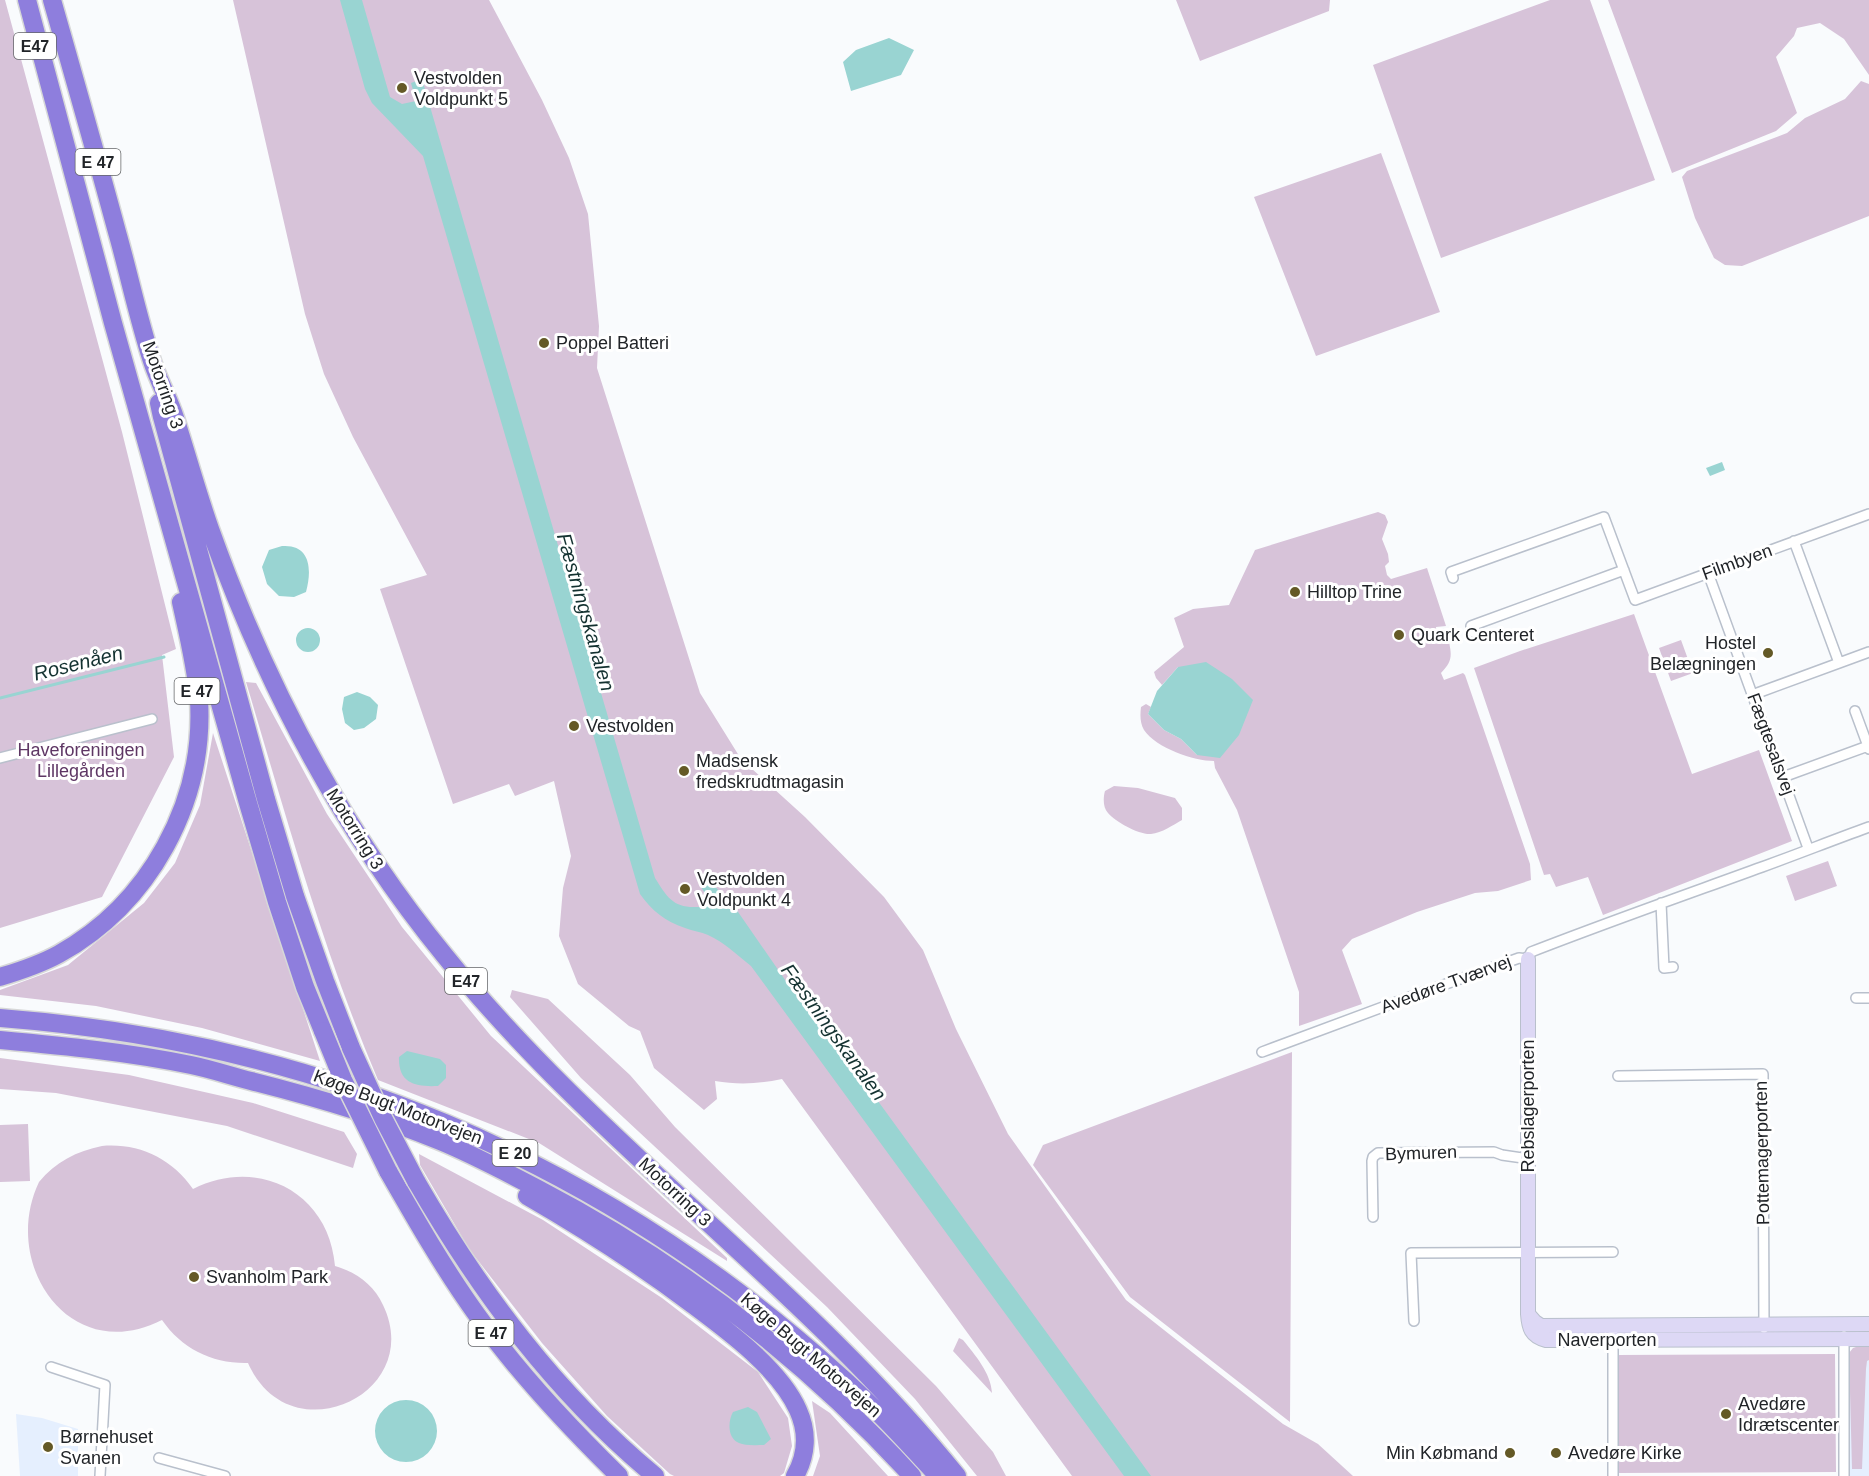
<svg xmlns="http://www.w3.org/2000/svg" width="1869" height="1476" viewBox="0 0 1869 1476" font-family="Helvetica,sans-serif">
<rect width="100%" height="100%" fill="#f9fbfd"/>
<path fill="#e5effe" d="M1869,1353v123h-21l-1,-122z
M16,1414l26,4 36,11v47h-58z"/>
<path fill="#d7c3d9" d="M0,0h5l117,432 54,217 -14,6 12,102 -72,140 -102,31z
M233,0h256l53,100 27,58 19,56 11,112 -2,42 103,325 41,66 64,58 79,80 39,53 33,79 52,105 118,166 157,124 35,20 35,32h-281l-290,-397c-23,5 -44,6 -67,2l2,18 -13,11 -50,-42 -14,-37 -11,-5 -51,-42 -19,-48 4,-48 8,-32 -17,-75 -39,15 -6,-12 -56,20 -73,-215 47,-14 -74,-138 -29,-63 -19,-60z
M1176,0h154l-1,11 -129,50z
M1550,0h40l65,180 -214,78 -68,-193z
M1608,0h261v75l-25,-36 -24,-16 -23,5 -3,8 -18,21 21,56 -21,18 -104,42z
M1861,81l8,3v132l-127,50 -17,-1 -11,-7 -19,-40 -13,-41 5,-6 100,-38 18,-15 40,-19z
M1381,153l59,159 -124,44 -62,-159z
M1378,512l7,3 3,7 -6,17 6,15 1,8 -4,4 2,9 4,4 36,-11 19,58 -10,1 1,16 12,-1c3,14 3,20 -8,31l3,7 19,-7 2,2 65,189 1,16 -33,11 -23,2 -58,19 -65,27 -10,11 20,54 -63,22v-34l-62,-182 -22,-42 -1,-7c-20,0 -58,-13 -70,-31 -4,-7 -4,-15 -3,-23l5,-3 5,3 -3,7 16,16 17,9 16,16 -19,-88 -16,18 -6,-7 -2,-6 30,-25 -10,-29 19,-9 36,-4 26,-55z
M1634,614l58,160 67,-24 33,91 -189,74 -15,-38 -32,10 -6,-13 -6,1 -70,-207 46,-17z
M1681,640l12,33 -22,8 -12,-33z
M246,682l10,1 71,131 75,113 89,109 236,222v3l-188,-118 -161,-63c-55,-129 -92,-264 -132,-398z
M213,733l107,328 -118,-33 -106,-22 -96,-11v-5l68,-25 76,-62 31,-40 25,-58z
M1114,786l24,2 37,10 7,10v12c-9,5 -20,13 -31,14 -12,1 -35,-12 -43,-21 -5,-5 -5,-15 -3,-22z
M1828,861l9,25 -42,15 -9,-25z
M512,990l36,9 82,76 45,52 261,259 57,66 13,24h-29l-62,-77 -88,-92 -246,-229 -71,-81z
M1292,1052l-2,370 -160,-125 -97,-132 10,-20z
M0,1058l129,17 124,28 91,29 13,22 -4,14 -126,-42 -171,-33 -56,-4z
M28,1124l2,57 -30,1v-57z
M102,1146c37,-3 69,12 91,43 65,-33 136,3 142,77 21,6 39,19 48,39 43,89 -93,152 -135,58 -35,1 -66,-14 -86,-43 -92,47 -162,-56 -123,-138 16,-20 38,-31 63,-36z
M419,1154l124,66 119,78 96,74 30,46 4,28 -8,27 -4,3h-106l-4,-2 -63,-58 -65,-73 -73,-94 -49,-84z
M959,1338l4,2c12,15 28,33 29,53l-39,-42z
M1859,1346h10v14l-2,1 -1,8 -4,100h-10l-3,-116 4,-5z
M1835,1354l1,118 -218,1 -1,-118z
M812,1401l18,12 58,63h-75l7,-20z"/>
<path fill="#99d4d2" d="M340,0h22l28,97 12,7 14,-3 -5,-18 11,-4 233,799c12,19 18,30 42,29 6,0 9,0 14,-4l-10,-16 6,-9 29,31 54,78 10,7 351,482h-27l-373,-510c-14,-11 -27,-24 -43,-31 -7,-3 -15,-4 -23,-7 -20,-7 -33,-17 -45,-34l-217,-738 -51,-53 -7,-14z
M889,38l25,12 -13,25 -50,16 -8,-29 13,-12z
M1722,462l3,8 -15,6 -4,-8z
M282,546c29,-2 30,24 24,46l-12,5 -15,-1 -12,-12 -5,-17 7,-17z
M296 640a12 12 0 1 1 24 0a12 12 0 1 1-24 0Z
M1206,662l26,17 21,21 -14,35 -19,23 -23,-3 -16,-16 -17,-9 -16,-16 9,-23 21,-24z
M357,692l13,5 8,8 -2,14 -12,9 -10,2 -9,-7 -3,-14 2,-12z
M407,1051l33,8 6,6v13l-8,8c-22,1 -40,-2 -39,-29z
M375 1431a31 31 0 1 1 62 0a31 31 0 1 1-62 0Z
M748,1407l9,5 14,27 -7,6c-7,0 -19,1 -25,-2 -12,-5 -11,-22 -6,-31z"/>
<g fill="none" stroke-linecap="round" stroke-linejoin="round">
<path stroke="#99d4d2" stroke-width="3" d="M0,698l164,-41"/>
<defs>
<path id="street" d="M1794,541l45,122
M1708,573l100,275
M1453,578l-2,-6 153,-55 31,83 234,-86
M1473,632l-2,-6 153,-56
M1752,695l117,-43
M1855,711l14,38
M0,758l152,-39
M1783,777l85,-31
M1661,903l3,65 9,-1
M1856,998h13
M1262,1052l153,-57 104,-37 9,1 3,-7c77,-30 154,-57 231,-85 36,-13 71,-27 107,-40
M1618,1076l145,-2 1,254
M1373,1217l-1,-56 1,-4 5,-4 116,-1 8,3 27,4
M1414,1321l-3,-68 202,-1
M1613,1334v142
M1844,1336v140
M51,1367l54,18 -5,91
M159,1458l66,18"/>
<path id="secondary" d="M1528,959v355c1,14 3,22 18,26l323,-1
M1528,1314l7,8 6,4 328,-2"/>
<path id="highway" d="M27,0l86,323 135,480 29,99 28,85 18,44
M52,0c22,77 44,154 65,232 12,42 21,86 35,129 6,19 17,38 23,57 12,37 22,74 35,111 55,154 131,300 235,427 153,190 359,330 512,520
M159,403l3,14 104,382 29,97 30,85 26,67
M0,977c20,-6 41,-13 59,-23 90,-50 146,-151 140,-254 -3,-33 -11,-66 -18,-98
M0,1018c315,24 596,140 832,351 38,33 72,70 106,107
M0,1040c64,6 128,12 191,25 20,4 40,11 60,16 64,16 128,35 189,60 34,14 66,31 98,48 140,73 267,170 374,287
M388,1171c28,49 56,98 89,144 41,58 91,111 142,161
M416,1181c64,111 140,213 239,295
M527,1196c57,33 112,68 165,108 35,26 88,65 106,106 10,22 9,45 -3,66"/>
</defs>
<use href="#street" stroke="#b9c0cc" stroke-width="12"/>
<use href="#secondary" stroke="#b9c0cc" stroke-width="16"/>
<use href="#highway" stroke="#d7d8d8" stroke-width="21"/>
<use href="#street" stroke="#fff" stroke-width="9"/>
<use href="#secondary" stroke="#ddd8f5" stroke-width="14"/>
<use href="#highway" stroke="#8e7edd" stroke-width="18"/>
<defs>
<path id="highway-bridge" d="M323,1031l20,49 45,91
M351,1048l32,70 33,63"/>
</defs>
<use href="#highway-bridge" stroke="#d7d8d8" stroke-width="21" stroke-linecap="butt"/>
<use href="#highway-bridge" stroke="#8e7edd" stroke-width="18"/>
</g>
<g fill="#645926" stroke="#fff" stroke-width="2">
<circle cx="402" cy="88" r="6"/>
<circle cx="544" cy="343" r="6"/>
<circle cx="1295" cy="592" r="6"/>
<circle cx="1399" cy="635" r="6"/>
<circle cx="1768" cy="653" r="6"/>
<circle cx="574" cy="726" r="6"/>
<circle cx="684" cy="771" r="6"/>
<circle cx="685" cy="889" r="6"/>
<circle cx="194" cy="1277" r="6"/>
<circle cx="1726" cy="1414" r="6"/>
<circle cx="48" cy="1447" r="6"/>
<circle cx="1510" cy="1453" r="6"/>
<circle cx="1556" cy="1453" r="6"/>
</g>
<g text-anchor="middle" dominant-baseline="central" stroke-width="6" stroke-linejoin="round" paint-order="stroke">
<g fill="#fff" stroke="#646668" stroke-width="1.5">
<rect x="14" y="33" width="42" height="26" rx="4.5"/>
<rect x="75.5" y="149" width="45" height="26" rx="4.5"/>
<rect x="174.5" y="678" width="45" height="26" rx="4.5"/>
<rect x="445" y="968" width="42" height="26" rx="4.5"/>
<rect x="492.5" y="1140" width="45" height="26" rx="4.5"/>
<rect x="468.5" y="1320" width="45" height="26" rx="4.5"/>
</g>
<g font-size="16" font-weight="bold" fill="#212428">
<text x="35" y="46">E47</text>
<text x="98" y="162">E 47</text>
<text x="197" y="691">E 47</text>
<text x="466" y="981">E47</text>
<text x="515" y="1153">E 20</text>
<text x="491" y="1333">E 47</text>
</g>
<g font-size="18" fill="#212428" stroke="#fff" text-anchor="start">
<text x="414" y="78">Vestvolden<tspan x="414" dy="21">Voldpunkt 5</tspan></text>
<text x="556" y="343">Poppel Batteri</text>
<text x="1307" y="592">Hilltop Trine</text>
<text x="1411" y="635">Quark Centeret</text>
<text x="1756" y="643" text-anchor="end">Hostel<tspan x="1756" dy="21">Belægningen</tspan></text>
<text x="586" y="726">Vestvolden</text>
<text x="696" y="761">Madsensk<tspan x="696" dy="21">fredskrudtmagasin</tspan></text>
<text x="697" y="879">Vestvolden<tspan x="697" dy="21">Voldpunkt 4</tspan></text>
<text x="206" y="1277">Svanholm Park</text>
<text x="1738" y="1404">Avedøre<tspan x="1738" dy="21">Idrætscenter</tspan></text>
<text x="60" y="1437">Børnehuset<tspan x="60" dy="21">Svanen</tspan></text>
<text x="1498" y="1453" text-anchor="end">Min Købmand</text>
<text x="1568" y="1453">Avedøre Kirke</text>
</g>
<g font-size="18" fill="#212428" stroke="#fff">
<text transform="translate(163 385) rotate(71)">Motorring 3</text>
<text transform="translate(1737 562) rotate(-20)">Filmbyen</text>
<text transform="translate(1771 744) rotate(70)">Fægtesalsvej</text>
<text transform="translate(355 829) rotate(58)">Motorring 3</text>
<text transform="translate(1446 984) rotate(-20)">Avedøre Tværvej</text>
<text transform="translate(1528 1106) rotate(-90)">Rebslagerporten</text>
<text transform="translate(398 1107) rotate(21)">Køge Bugt Motorvejen</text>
<text transform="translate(1421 1153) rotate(-2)">Bymuren</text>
<text transform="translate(1762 1153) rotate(-91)">Pottemagerporten</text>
<text transform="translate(675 1192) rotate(43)">Motorring 3</text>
<text x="1607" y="1340">Naverporten</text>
<text transform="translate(811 1355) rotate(41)">Køge Bugt Motorvejen</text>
</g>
<g font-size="18" fill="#5e3664" stroke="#fff">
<text x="81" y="750">Haveforeningen<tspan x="81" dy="21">Lillegården</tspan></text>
</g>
<g font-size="20" font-style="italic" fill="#143231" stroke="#fff">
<text transform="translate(586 612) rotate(74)">Fæstningskanalen</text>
<text transform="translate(78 663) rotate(-14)">Rosenåen</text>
<text transform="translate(834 1032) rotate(54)">Fæstningskanalen</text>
</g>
</g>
</svg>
